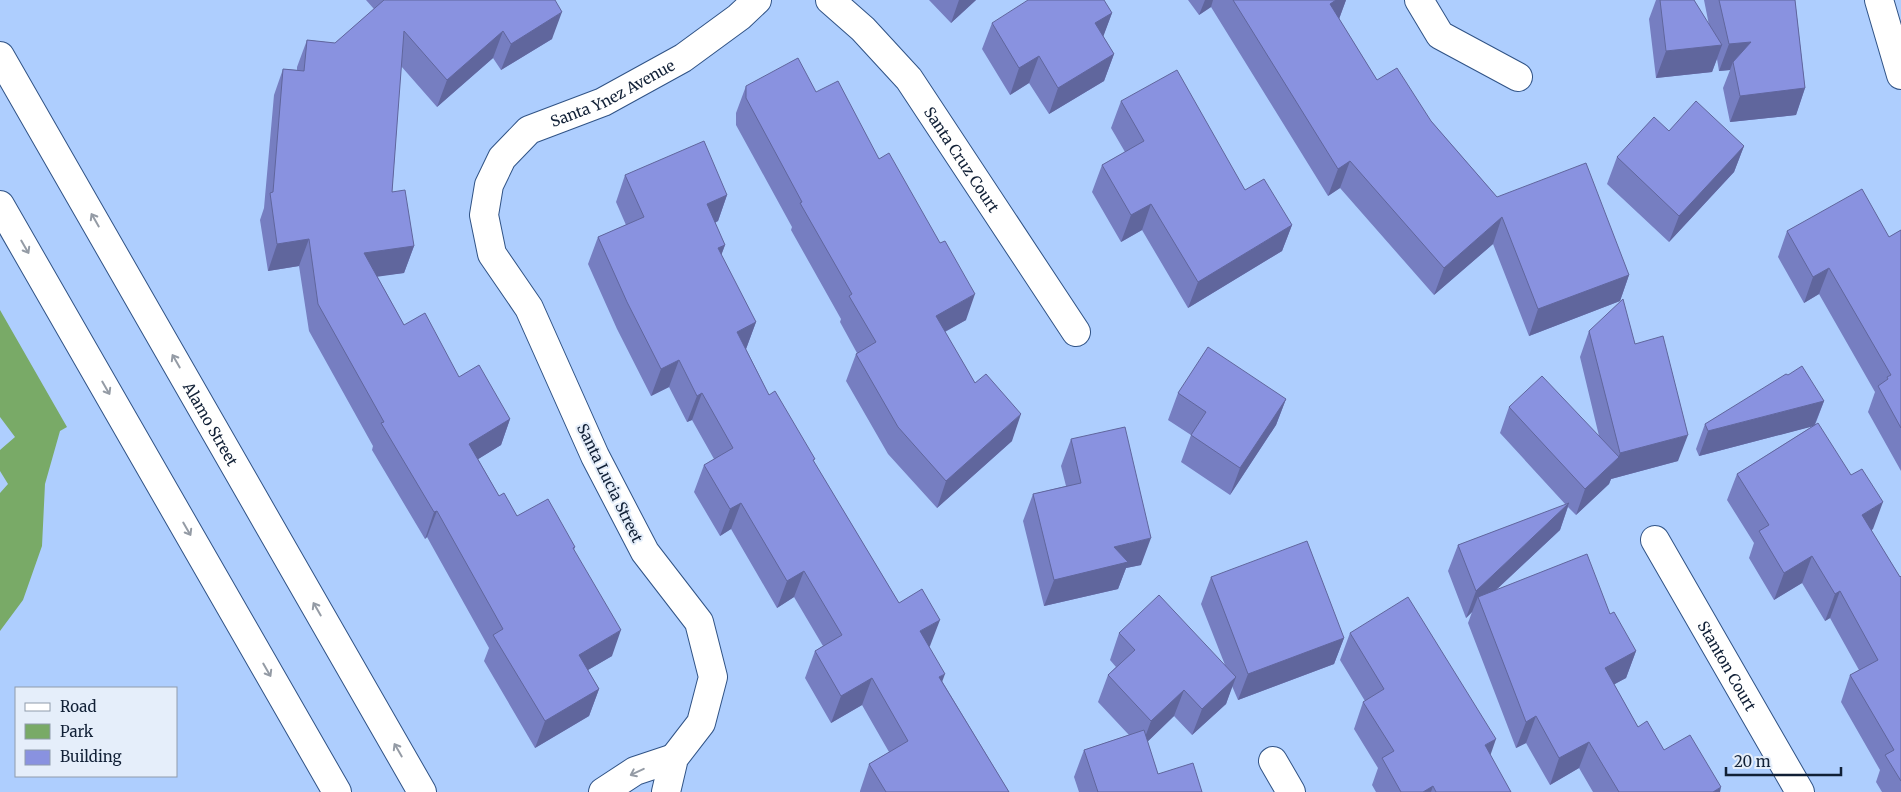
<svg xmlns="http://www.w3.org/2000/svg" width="1901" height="792" viewBox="0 0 1901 792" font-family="Merriweather,serif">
<rect width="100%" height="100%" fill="#aecefe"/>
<path fill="#79aa67" d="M0,310l67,117 -7,4 -15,53 -3,62 -19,54 -23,31v-138l8,-9 -8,-13v-21l15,-13 -15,-20z"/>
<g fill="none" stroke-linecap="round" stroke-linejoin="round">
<defs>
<g id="street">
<path id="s1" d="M830,0l33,29 46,50 167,253"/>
<path d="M1419,0l21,35 78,42"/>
<path d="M1879,0l22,75"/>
<path id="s2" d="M1655,540l145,252"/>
<path d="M1273,761l18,31"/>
<path d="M603,792l32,-21 39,-13"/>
<path id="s3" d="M666,792l8,-34 27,-35 12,-46 -14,-55 -54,-70 -50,-96 -66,-148 -37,-54 -8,-39 5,-30 13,-27 27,-28 74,-28 80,-44 56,-41 18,-17"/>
</g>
<g id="secondary">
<path id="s4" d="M0,56l422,736"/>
<path d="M0,205l337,587"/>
</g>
</defs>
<use href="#street" stroke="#305386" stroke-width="30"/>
<use href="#secondary" stroke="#305386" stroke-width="30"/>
<use href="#street" stroke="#fff" stroke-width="28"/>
<use href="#secondary" stroke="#fff" stroke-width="28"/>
</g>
<path fill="#767ec1" d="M366,0h189l-3,39 -51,31 -8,-12 -56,49 -36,-41 -9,126 22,54 -10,27 -27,3 27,49 55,52 51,42 -9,26 -23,14 21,37 18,20 58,31 -1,3 38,106 -24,14 11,19 -10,27 -54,32 -51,-87 5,-13 -62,-111 -2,2 -53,-89 1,-4 -64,-115 -10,-65 -31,5 -8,-51 4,-12 10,-113 9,-26 14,1v-3l10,-27 28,3 39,-34z
M929,0h47l-25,23z
M1188,0h158l-7,19 38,61 54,41 66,76 132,78 -9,26 -91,35 -36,-92 -59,51 -94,-107 -12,8 -117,-189 -12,8z
M1656,0h38l15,25 -5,-25h91l10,88 -9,27 -66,7 -7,-34 7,-18 -11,1 -2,-12 -5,13 -56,6 -7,-59z
M1112,13l-9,23 11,18 -10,27 -55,33 -20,-31 -19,12 -28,-46 10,-26z
M746,86l70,6 150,228 -21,12 30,51 37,58 -75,67 -49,-54 -42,-73 10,-27 1,-1 -17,-31 1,-3 -50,-89 1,-3 -56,-102v-12z
M1121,101l124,89 47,35 -10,26 -94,57 -46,-78 -21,12 -29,-50 10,-27 23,-13 -14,-24z
M1669,131l75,15 -10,26 -65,70 -62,-58 10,-27z
M625,175l102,20 -9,26 -3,2 10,22 -4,10 35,67 -10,27 23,46 45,67 85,141 31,43 -1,1 13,34 67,111h-149v-1l9,-27 20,-12 -27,-47 -31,18 -26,-45 10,-27 8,-5 -29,-49 -17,11 -46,-79 -11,7 -26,-44 10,-27 10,-6 -22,-39 -5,2 -18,-35 -18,9 -34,-67 -29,-65 10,-27 28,-12 -10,-23z
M1901,230v241l-33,-59 7,-20 -56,-98 -15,9 -26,-46 9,-26 102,6z
M1589,331l46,13 43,117 -67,18 -2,5 -33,31 -8,-8 -8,23 -64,60 114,24 26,37 -10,27 -12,6 24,43 26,23 56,42h-127l-14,-24 -29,17 -24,-42 -10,5 -48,-125 4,-11 -6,6 -18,-47 10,-26 108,-40 -66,-72 9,-26 90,29 -19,-79z
M1788,375l36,26 -9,24 58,104 -2,1 29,47 1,-1v216h-19l-6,-10 4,-12 -39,-68 9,-27 9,-5 -29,-52 -5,3 -23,-38 -28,17 -25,-42 5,-15 -27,-43 10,-26 76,-48 -114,30 -3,-7 9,-25z
M1178,393l108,6 -10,26 -46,70 -49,-33 10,-27 -23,-15z
M1071,439l70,126 -15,3 -8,21 -74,17 -21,-85 10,-27 33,-8 -5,-20z
M1211,577l133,61 -10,26 -96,36 -6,-14 -6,18 -34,31 -18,-19 -27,26 11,32 44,18h-123l-5,-15 10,-27 45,-15 -31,-33 10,-27 8,-8 -6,-7 9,-27 106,32 -24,-61z
M1350,633l140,123 21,36h-135l-4,-7 6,-17 -24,-39 9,-27 2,-1 -25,-41z"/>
<path fill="#60669d" d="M959,0h17l-25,23z
M1205,0h8l-2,7 -12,8z
M1336,0h10l-7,19 -9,-15z
M562,12l-10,27 -51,31 10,-26z
M1112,13l-10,27 -7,-17z
M503,31l-10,27 -56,49 10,-27z
M1751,42l-18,20 -3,8 -11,1 10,-27z
M1722,45l-10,27 -56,6 10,-27z
M1114,54l-10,27 -55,33 9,-26z
M1039,56l-10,27 -19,12 9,-27z
M1805,88l-9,27 -66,7 10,-26z
M1744,146l-10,26 -65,70 10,-26z
M1350,161l-10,27 -12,8 10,-27z
M727,195l-9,26 -21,9 10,-26z
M1151,204l-9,26 -21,12 10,-27z
M1502,217l-9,27 -59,51 10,-27z
M1292,225l-10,26 -94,57 10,-26z
M309,239l-10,27 -31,5 9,-27z
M725,245l-10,27 3,-24z
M414,246l-10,27 -50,7 10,-27z
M1829,268l-10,26 -15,9 9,-26z
M1629,275l-9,26 -91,35 9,-27z
M975,294l-9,26 -40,22 10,-26z
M756,322l-10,27 -19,10 10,-27z
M679,360l-10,27 -18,9 10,-27z
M702,393l-10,27 -5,2 10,-26z
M1286,399l-10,26 -46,70 10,-27z
M1824,401l-10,25 -115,30 9,-25z
M1021,414l-9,27 -75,67 9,-27z
M510,419l-9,26 -42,26 10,-27z
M1688,435l-10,26 -67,18 -2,5 -33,31 9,-26 33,-31 2,-5z
M1883,502l-10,27 -21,12 10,-26z
M741,503l-10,26 -11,7 10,-27z
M1569,503l-9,27 -79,74 -3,-7 -6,15 -6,6 10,-27z
M437,511l-10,26 -2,2 9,-27z
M1151,538l-10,27 -15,3 -8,21 -74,17 10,-26 60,-33z
M1812,556l-10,27 -28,17 10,-27z
M804,571l-10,26 -17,11 10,-27z
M1840,591l-10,27 -5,3 10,-27z
M940,620l-10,26 -20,12 10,-27z
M621,630l-9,26 -43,25 10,-26z
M1344,638l-10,26 -96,36 10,-26z
M1636,651l-10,27 -31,17 10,-27z
M945,674l-10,27 4,-24z
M1236,677l-10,27 -34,31 10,-26z
M872,678l-10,27 -31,18 10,-27z
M599,689l-10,27 -54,32 10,-27z
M1184,690l-10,26 -33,32 10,-27z
M1536,716l-10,27 -10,5 10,-26z
M1496,739l-9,26 -2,-20z
M1589,742l-10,26 -29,17 9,-27z
M1433,786l-2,6h-8z
M1721,787l-1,5h-7z"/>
<path fill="#8992e0" stroke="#60669d" d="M384,0h171l7,12 -51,32 -8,-13 -56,49 -43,-49 -12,161 13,-2 9,56 -50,7 40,72 21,-12 34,64 20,-12 31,54 -41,25 30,52 5,-3 13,23 31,-17 27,48 -2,1 48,82 -42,25 20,34 -54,32 -52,-86 10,-6 -66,-118 -3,1 -53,-89 3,-1 -66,-118 -9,-65 -32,5 -7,-51 3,-1 10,-123 21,2 3,-31 28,3z
M1028,0h76l8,13 -17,10 19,31 -56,34 -19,-32 -20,12 -27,-45z
M1233,0h103l-6,4 47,76 20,-12 34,53 66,76 89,-34 43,112 -91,34 -36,-92 -58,51 -94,-107 -12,8z
M1660,0h34l28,45 -56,6z
M1719,0h76l10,88 -65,8 -7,-34 18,-20 -22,2z
M798,58l18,34 22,-11 41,78 10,-6 51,90 5,-2 30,53 -39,22 39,67 11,-9 35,40 -75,67 -48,-54 -42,-73 20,-12 -27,-46 3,-2 -52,-91 2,-1 -56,-104v-12z
M1177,70l68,120 19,-11 28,46 -94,57 -47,-78 -20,11 -29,-50 42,-24 -23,-40z
M1696,101l48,45 -65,70 -62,-59 37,-40 15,14z
M704,141l23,54 -20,9 18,41 -7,3 38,74 -19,10 32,63 6,-4 40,68 -2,1 86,143 23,-14 18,31 -20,11 25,43 -6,3 70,115h-123l-17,-28 39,-23 -36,-63 -31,18 -26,-45 27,-16 -38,-64 -17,10 -46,-78 -11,6 -26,-44 29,-17 -31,-55 -5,3 -18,-36 -18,9 -34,-67 -29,-65 46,-20 -19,-42z
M1862,189l27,48 12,-7v198l-23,-42 10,-7 -1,-2 4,-2 -62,-107 -16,9 -26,-46z
M1623,299l12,45 28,-8 25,99 -68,18 -31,-122z
M1208,347l78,52 -46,69 -49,-33 15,-23 -28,-19z
M1802,366l22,35 -116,30 -3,-7 81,-50 2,1z
M1542,376l77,81 -34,32 -76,-82z
M1818,423l33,52 11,-6 21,33 -21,13 38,62 1,-1v205l-16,-26 9,-5 -44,-75 28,-15 -38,-69 -5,3 -23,-38 -28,17 -25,-42 10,-6 -32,-51z
M1125,427l26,111 -37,9 14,15 -74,18 -21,-86 48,-11 -10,-44z
M1569,503l-93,88 -18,-46z
M1307,541l37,97 -96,36 -37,-97z
M1587,554l23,60 4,-2 22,39 -31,17 33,59 9,-6 17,29 26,-15 31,52 -8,5h-94l-30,-50 -30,16 -23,-42 -10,6 -48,-125z
M1159,595l77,82 -34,32 -18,-19 -33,31 -43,-46 27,-25 -16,-17z
M1408,597l88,142 -11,6 26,47h-75l-3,-6 -10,6h-22l-19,-34 12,-7 -31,-49 21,-13 -34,-56z
M1144,730l14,44 35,-11 9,29h-104l-14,-42z"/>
<defs><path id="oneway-shaft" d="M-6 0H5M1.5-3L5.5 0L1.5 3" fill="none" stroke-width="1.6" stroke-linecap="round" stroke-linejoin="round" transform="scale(1.25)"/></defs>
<g stroke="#949ba5">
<use href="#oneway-shaft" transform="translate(95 220) rotate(-120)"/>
<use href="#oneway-shaft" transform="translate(25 247) rotate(60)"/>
<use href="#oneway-shaft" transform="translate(176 361) rotate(-120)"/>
<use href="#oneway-shaft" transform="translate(106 388) rotate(60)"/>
<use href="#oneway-shaft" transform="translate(187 529) rotate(60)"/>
<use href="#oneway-shaft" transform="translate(317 609) rotate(-120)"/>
<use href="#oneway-shaft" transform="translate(267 670) rotate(60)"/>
<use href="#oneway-shaft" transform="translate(398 750) rotate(-120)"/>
<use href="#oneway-shaft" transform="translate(637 772) rotate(155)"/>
</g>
<g text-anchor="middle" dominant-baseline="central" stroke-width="4" stroke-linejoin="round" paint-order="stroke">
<g font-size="15" fill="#112036" stroke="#e5eefa">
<text stroke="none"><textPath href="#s3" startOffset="838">Santa Ynez Avenue</textPath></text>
<text stroke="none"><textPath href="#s1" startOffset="208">Santa Cruz Court</textPath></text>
<text stroke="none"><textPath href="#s4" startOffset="424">Alamo Street</textPath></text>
<text transform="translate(610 483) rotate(64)">Santa Lucia Street</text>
<text stroke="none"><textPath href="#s2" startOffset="145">Stanton Court</textPath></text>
</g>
</g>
<rect x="15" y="687" width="162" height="90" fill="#e5eefa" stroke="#909cac"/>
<rect x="25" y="703" width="25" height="8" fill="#ffffff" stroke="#909cac"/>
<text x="60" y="712" font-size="15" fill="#112036">Road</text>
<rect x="25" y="724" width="25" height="15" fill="#79aa67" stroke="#909cac"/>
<text x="60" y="737" font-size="15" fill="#112036">Park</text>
<rect x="25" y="750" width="25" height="15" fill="#8992e0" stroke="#909cac"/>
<text x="60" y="762" font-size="15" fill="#112036">Building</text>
<path d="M1726 767v8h115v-8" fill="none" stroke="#112036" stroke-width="2.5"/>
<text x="1734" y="767" font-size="15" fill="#112036" stroke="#e5eefa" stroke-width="4" paint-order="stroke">20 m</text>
</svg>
